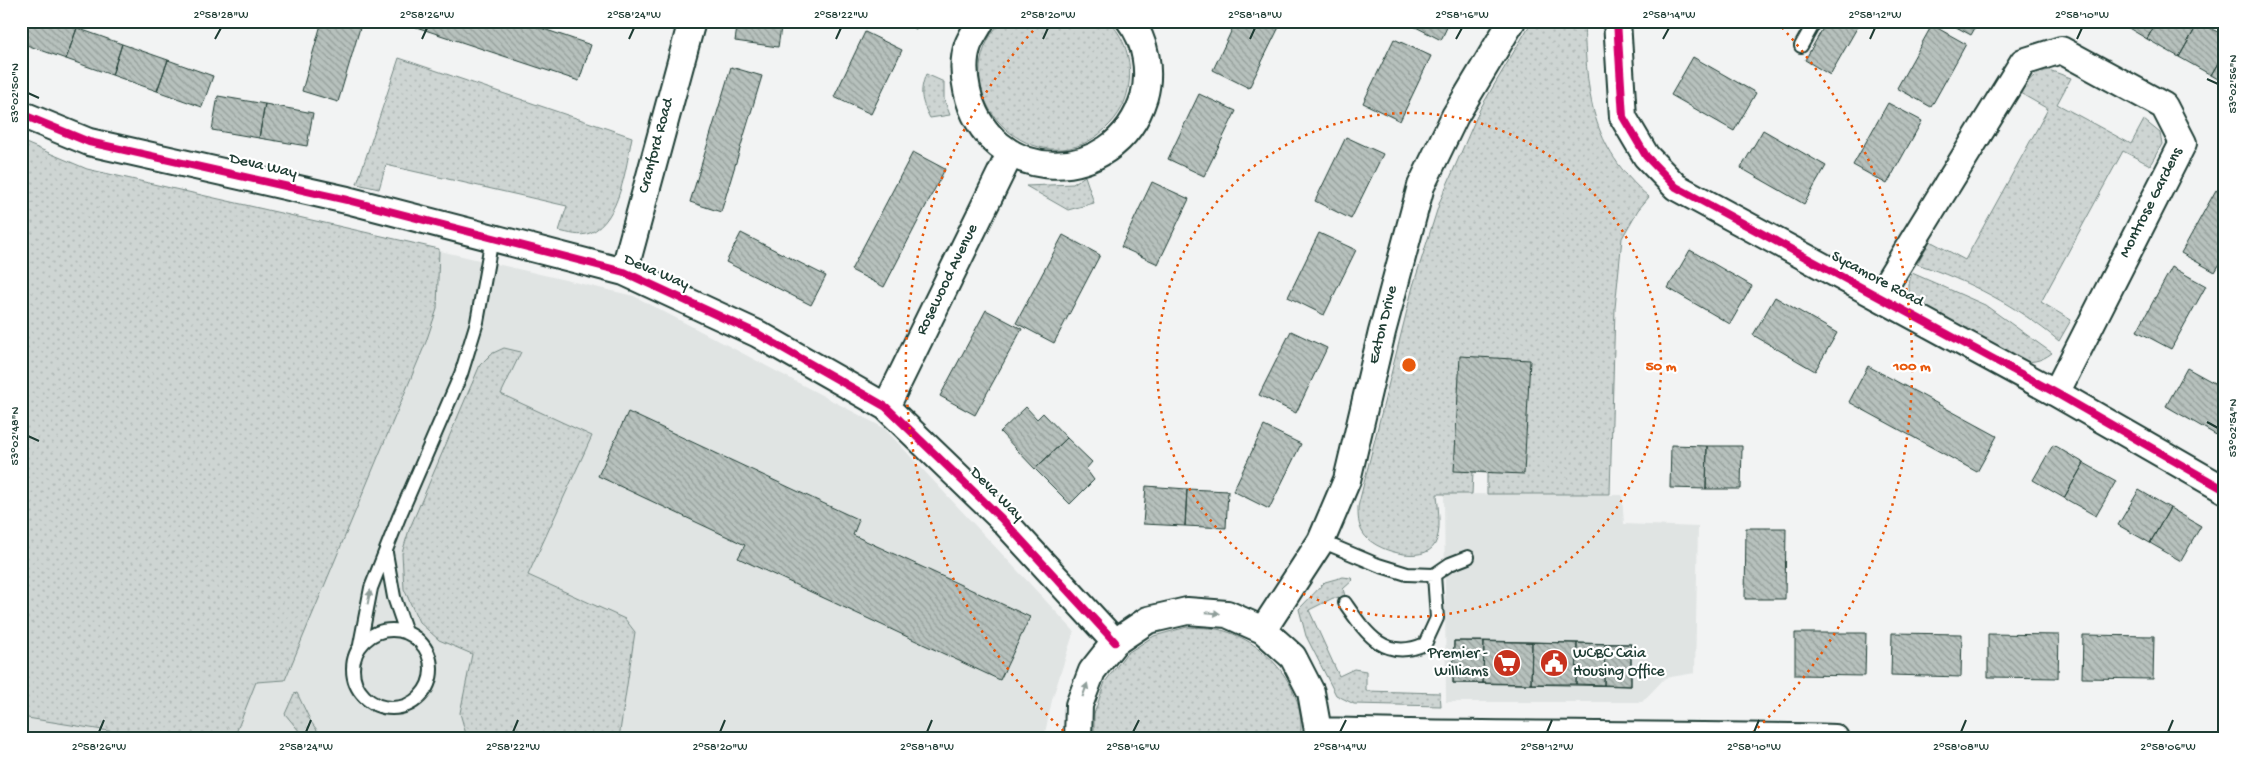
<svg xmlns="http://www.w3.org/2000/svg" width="2246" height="759" viewBox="0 0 2246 759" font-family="'Gochi Hand',sans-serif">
<defs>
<pattern id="grass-dots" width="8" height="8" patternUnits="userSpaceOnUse" patternTransform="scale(1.25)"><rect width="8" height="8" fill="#ced5d3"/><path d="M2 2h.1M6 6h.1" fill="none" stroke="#b0b8b6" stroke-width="1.8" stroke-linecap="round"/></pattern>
<pattern id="building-back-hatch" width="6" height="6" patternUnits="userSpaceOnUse" patternTransform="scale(1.25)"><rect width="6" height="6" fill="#b7c1bd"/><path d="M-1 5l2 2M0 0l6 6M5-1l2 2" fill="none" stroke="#949e9a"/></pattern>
</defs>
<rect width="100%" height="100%" fill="#f2f3f3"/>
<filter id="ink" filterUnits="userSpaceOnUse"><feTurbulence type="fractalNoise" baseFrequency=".02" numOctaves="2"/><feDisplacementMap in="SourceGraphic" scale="10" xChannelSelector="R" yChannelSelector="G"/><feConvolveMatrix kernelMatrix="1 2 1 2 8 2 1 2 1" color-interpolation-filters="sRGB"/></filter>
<g filter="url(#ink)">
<path fill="#e0e4e3" d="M21,141l66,28 547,127 250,132 190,203 -22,69 -8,38h-1023z
M1444,494l178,1 2,29 74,3 -3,146 -30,5 -23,24h-196z"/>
<path fill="url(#grass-dots)" stroke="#768984" d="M1002,21h106c17,15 24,41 21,62 -2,19 -10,33 -24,46 -59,57 -154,-17 -117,-89 3,-7 9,-13 14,-19z
M1532,21h52c3,74 6,125 65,176l-11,13 -16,28 -7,70 -5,186h-123v-21l-14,-1 -1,22h-35c1,15 5,37 -2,50 -11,21 -62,7 -72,-11 -5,-8 -5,-17 -5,-26l55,-221 27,-85 40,-92z
M399,58l233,79c-6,29 -12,84 -42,96 -10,4 -21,0 -31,-2l8,-25 -181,-41 -7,24 -22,-5z
M2049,70l22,8 -14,26 74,40 13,-24 16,13 2,11 -12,21 -27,-14 -82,151 30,18 -12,21c-42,-35 -90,-60 -142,-77l13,-23 35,19 83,-151 -28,-16c8,-13 14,-20 29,-23z
M926,74l18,8v17l6,16 -20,3c-9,-17 -11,-26 -4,-44z
M21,141l66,28 352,80 -2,60 -11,33 -141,338 -29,2 -22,56h-81l-132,-21z
M1085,176l9,27 -26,7 -42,-24 47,-2z
M1912,273l73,32 67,48c-12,9 -21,10 -36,7l-95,-51c-12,-12 -15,-20 -9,-36z
M504,348l17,4 -20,42 91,42 -64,139 97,44 10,13 -16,106h-152l-7,-25 12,-59 -33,-14 -20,-18 -15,-33 -2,-36 7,-23 71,-165 11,-11z
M1343,577l8,1 2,2 -10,9 3,10 -13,-1 -24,12 30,66 15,-7 12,2v20l74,2 1,13 -87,-2 -18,-9 -30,-59 -7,-27 26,-27z
M1187,627c11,1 24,0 34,3 45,11 87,60 79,108h-206v-24l11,-32 21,-28 28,-18z
M297,693l14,29 12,16h-18l-20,-24 9,-20z"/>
<path fill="url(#building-back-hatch)" stroke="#1f3d34" d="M29,21h28l20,7 -11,31 -45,-16z
M322,21h40l-24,81 -36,-11z
M398,21h122l71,24 -12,36z
M738,21h44l-4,26 -43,-6z
M901,21h18l-3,8z
M1236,21h40l5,2 -32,65 -36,-18z
M1404,21h46l-9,19z
M1827,21h34l-31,54 -25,-15z
M1945,21h34l-8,14z
M2117,21h40l-10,18z
M2157,21h42v1l-20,35 -32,-18z
M2199,22l26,14v15l-14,24 -32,-18z
M1932,25l34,19 -35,63 -34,-19z
M77,28l45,16 -10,31 -46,-16z
M865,32l37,18 -31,64 -37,-17z
M1394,39l37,17 -31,65 -37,-18z
M122,44l46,16 -11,31 -45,-16z
M2225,51v32l-14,-8z
M1693,57l63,36 -22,38 -63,-36z
M168,60l45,16 -11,31 -45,-16z
M731,67l31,9 -41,136 -31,-10z
M1199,94l37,17 -32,65 -36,-17z
M218,96l47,8 -6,34 -47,-8z
M1888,103l34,18 -35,63 -34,-19z
M265,104l48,9 -6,33 -48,-8z
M1763,130l63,36 -22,38 -63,-36z
M1346,137l37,17 -32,65 -36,-18z
M913,152l32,17 -61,118 -33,-17z
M1152,182l37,17 -31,65 -37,-17z
M2216,190l9,5v60l-10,17 -34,-19z
M741,233l85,43 -15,29 -85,-43z
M1319,233l37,17 -32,65 -36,-18z
M1063,235l37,20 -46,88 -38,-20z
M1690,250l62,36 -22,38 -62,-36z
M2172,267l34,19 -35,63 -34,-18z
M1775,297l62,36 -22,38 -62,-36z
M986,310l36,19 -47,86 -35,-19z
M1291,331l36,17 -31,65 -37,-18z
M1460,356l70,4 -6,114 -70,-3z
M1868,366l129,70 -20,36 -128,-70z
M2187,368l38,21v51l-59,-34z
M1026,407l11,12 6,-6 24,25 -32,31 -35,-37z
M628,412l231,108 -6,15 177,82 -30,63 -262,-122 7,-13 -147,-69z
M1264,426l37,18 -32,65 -36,-18z
M1067,438l25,24 -6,7 8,11 -24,24 -35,-35z
M1671,445l36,1 -1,43 -36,-1z
M2053,445l31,18 -20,35 -31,-18z
M1707,446h35l-1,43h-35z
M2084,463l32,18 -20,35 -32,-18z
M1146,486l41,3 -2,37 -42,-2z
M1187,489l41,2 -2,37 -41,-2z
M2139,490l31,18 -20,35 -32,-18z
M2170,508l31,18 -20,35 -31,-18z
M1746,528h40l-1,71h-40z
M1795,633h71l-1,43 -70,-1z
M1892,633l70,1 -1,43 -70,-2z
M1988,634l71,1 -1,43 -70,-1z
M2083,635l71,1 -1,43 -71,-1z
M1454,641l177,3v42l-178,-3z
M1454,641h30l-1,42h-30z
M1484,641l48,1 -1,42 -48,-1z
M1532,642l45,1 -1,41h-45z
M1577,643l28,1 -1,41 -28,-1z
M1605,644h26v42l-27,-1z"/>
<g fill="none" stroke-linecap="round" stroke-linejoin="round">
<defs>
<path id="service" d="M1801,46l14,-25
M1321,541l57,24 29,9 27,1 16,-11 18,-7
M386,553l8,44 12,35
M1345,603c21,30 39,59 80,41l12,-26 -3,-43
M353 669a39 39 0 1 1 78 0a39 39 0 1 1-78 0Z
M360,645l11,-57 28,-71 62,-143 16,-52 15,-84"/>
<path id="minor" d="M981,21c-4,8 -10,16 -13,24 -5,14 -4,31 -1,45 20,96 148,101 177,7 7,-25 2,-56 -14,-76
M1617,21l6,96 23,39 30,31 380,206 169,97
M21,114l68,28 258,58 277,72 134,62 128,73 115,111 114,124
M624,272l68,-251
M1879,296l144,-234 38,-12 103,56 19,37 -127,250
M886,407l124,-253
M1263,630l58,-89 26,-61 35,-148 39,-146 34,-70 57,-95
M1318,731c172,5 345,3 517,7
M1078,738l1,-33 13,-34 23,-29 33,-22 39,-9 40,3 36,16 30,27 18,35 7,39 -2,7"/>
</defs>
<use href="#service" stroke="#1f3d34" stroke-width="16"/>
<use href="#minor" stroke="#1f3d34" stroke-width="30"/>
<use href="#service" stroke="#fff" stroke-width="12"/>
<use href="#minor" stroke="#fff" stroke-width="26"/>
<defs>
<path id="cycleway" d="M1617,21l6,96 23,39 30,31 380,206 169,97
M21,114l68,28 258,58 277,72 134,62 128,73 115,111 114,124"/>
</defs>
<use href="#cycleway" stroke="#fff" stroke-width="11"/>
<use href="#cycleway" stroke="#d6006c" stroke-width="8"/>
</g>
<defs><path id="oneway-solid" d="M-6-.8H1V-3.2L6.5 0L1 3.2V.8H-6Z" transform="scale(1.25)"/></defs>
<g fill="#8f9e9a">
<use href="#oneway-solid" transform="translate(369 597) rotate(-79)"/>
<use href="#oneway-solid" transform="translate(1213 613) rotate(5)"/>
<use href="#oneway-solid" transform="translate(1085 690) rotate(-70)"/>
</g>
</g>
<path fill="none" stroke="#1f3d34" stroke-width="2" d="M215,39l6,-11M422,39l5,-11M629,39l5,-11M836,39l5,-11M1043,39l5,-11M1250,39l5,-11M1456,39l6,-11M1663,39l6,-11M1870,39l5,-11M2077,39l5,-11M2207,79l11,5M28,93l11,5M2207,422l11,6M28,436l11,5M99,732l5,-12M306,732l5,-12M513,732l5,-12M720,732l5,-12M927,732l5,-12M1133,732l6,-12M1340,732l6,-12M1547,732l5,-12M1754,732l5,-12M1961,732l5,-12M2168,732l5,-12"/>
<g fill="none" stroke="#e8590c" stroke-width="2.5" stroke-dasharray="2.5 5">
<circle cx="1409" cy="365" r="252"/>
<path d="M1069 736A503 503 0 0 1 1041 22M1777 22A503 503 0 0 1 1749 736"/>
</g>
<defs>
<symbol id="supermarket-disc" viewBox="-11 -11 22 22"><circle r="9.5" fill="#c8321e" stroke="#fff"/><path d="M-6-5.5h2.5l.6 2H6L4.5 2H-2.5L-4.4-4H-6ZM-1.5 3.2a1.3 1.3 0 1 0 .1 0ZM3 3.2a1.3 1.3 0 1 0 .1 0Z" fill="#fff"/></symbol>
<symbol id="civic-disc" viewBox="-11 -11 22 22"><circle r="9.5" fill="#c8321e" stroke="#fff"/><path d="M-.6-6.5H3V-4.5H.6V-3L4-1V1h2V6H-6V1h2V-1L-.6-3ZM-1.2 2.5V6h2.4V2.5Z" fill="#fff"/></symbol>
</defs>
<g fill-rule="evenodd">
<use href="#supermarket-disc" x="1491" y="647" width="32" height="32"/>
<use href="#civic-disc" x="1538" y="647" width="32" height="32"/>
</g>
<g text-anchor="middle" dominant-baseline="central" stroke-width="4.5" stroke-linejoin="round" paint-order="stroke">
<g font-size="16" fill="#1f3d34" stroke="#fff">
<text transform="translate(657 146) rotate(-75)">Cranford Road</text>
<text transform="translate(263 167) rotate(13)">Deva Way</text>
<text transform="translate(2152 203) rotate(-63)">Montrose Gardens</text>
<text transform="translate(656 273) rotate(23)">Deva Way</text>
<text transform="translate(948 280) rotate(-64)">Rosewood Avenue</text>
<text transform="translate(1877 280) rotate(28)">Sycamore Road</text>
<text transform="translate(1384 325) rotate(-76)">Eaton Drive</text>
<text transform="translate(996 495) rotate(45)">Deva Way</text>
</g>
<g font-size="16" fill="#1f3d34" stroke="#fff" text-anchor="end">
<text x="1488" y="654">Premier -<tspan x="1488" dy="18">Williams</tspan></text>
<text x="1573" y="654" text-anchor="start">WCBC Caia<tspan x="1573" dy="18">Housing Office</tspan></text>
</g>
</g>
<circle cx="1409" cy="365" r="8" fill="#e8590c" stroke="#fff" stroke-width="2.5"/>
<g font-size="15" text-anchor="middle" font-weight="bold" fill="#e8590c" stroke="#fff" stroke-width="4.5" stroke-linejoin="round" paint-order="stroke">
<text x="1661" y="370">50 m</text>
<text x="1912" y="370">100 m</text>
</g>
<rect width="2246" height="759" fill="none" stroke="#fff" stroke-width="55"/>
<rect x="28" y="28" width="2190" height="704" fill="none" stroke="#1f3d34" stroke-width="2"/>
<g font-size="12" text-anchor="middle" fill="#1f3d34">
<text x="221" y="18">2°58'28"W</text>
<text x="427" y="18">2°58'26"W</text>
<text x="634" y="18">2°58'24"W</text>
<text x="841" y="18">2°58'22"W</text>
<text x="1048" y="18">2°58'20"W</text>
<text x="1255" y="18">2°58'18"W</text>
<text x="1462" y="18">2°58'16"W</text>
<text x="1669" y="18">2°58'14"W</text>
<text x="1875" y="18">2°58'12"W</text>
<text x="2082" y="18">2°58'10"W</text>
<text transform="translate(2232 84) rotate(-90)" y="4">53°02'56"N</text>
<text transform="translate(14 93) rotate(-90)" y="4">53°02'50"N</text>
<text transform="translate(2232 428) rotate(-90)" y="4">53°02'54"N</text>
<text transform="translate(14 436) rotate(-90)" y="4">53°02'48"N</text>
<text x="99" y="750">2°58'26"W</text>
<text x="306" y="750">2°58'24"W</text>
<text x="513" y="750">2°58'22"W</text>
<text x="720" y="750">2°58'20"W</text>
<text x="927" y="750">2°58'18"W</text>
<text x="1133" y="750">2°58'16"W</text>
<text x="1340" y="750">2°58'14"W</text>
<text x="1547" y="750">2°58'12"W</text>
<text x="1754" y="750">2°58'10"W</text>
<text x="1961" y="750">2°58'08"W</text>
<text x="2168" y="750">2°58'06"W</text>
</g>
</svg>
